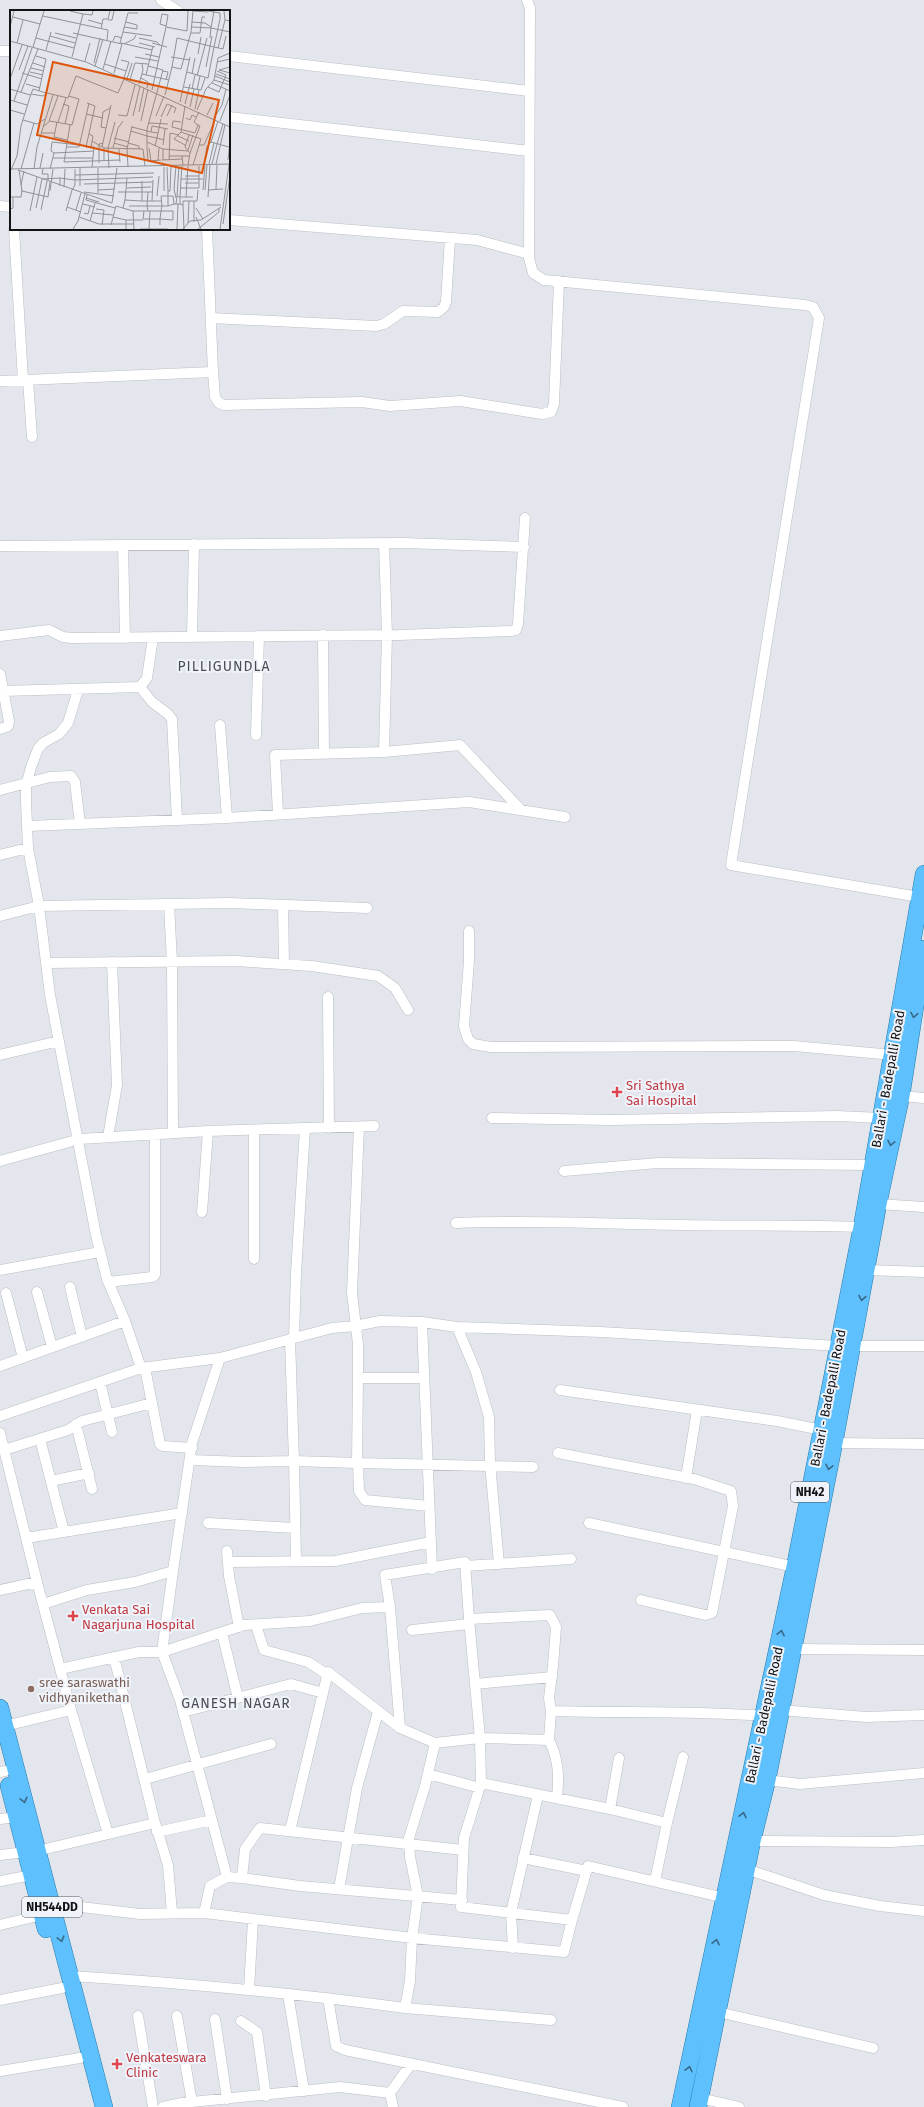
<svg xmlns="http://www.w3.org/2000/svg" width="924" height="2107" viewBox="0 0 924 2107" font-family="'Fira Sans',sans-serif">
<rect width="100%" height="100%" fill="#e3e7ed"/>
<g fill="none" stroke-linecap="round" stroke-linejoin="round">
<defs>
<path id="minor" d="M161,0l17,11
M527,0l3,8 -1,250 4,15 11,7 261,25 8,2 6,11 -88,547 188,32
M0,51h11
M229,56l300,35
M229,117l300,34
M0,206l11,1
M229,220l248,20 52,14
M14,229l9,151
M207,229l6,143 2,25 4,6 5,2 138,-3 28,4 70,-5 82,13 9,-2 3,-8 5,-123
M211,318l165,8 8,-2 19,-13 35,1 6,-5 2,-5 4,-64
M28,380l4,57
M0,381l213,-9
M123,545l2,93
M0,546l403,-3 121,4
M323,635l1,119
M0,636l49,-6 14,7 9,1 327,-3 113,-4 4,-1 2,-6 7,-106
M192,637l2,-93
M0,674l9,47 -1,5 -8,3
M140,687l12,15 16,12 4,5 5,101
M78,690l-10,33 -9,11 -16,9 -5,6 -7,18 -5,19v15l2,47 11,58 11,89 46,240 11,44 18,42
M3,691l137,-4 7,-9 6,-41
M220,725l7,93
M256,735l3,-99
M384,752l3,-117 -3,-92
M0,790l50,-13 21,-1 4,6 5,42
M278,814l-3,-59 109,-3 76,-7 61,65
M28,826l199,-8 242,-16 96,15
M0,855l28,-7
M169,904l3,58 1,171
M283,905l1,59
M0,916l39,-10 191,-3 137,5
M469,931v30l-5,65 4,13 5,5 18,3 303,-1 99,9
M46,963l190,-2 76,5 66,10 17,12 13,22
M328,997l1,131
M0,1055l59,-14
M901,1096l23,2
M492,1118l120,2 225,-4 44,2
M359,1127l-7,166 6,51v34h66
M254,1130v129
M108,1137l9,-52 -5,-123
M0,1161l80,-22 128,-8 166,-5
M564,1171l94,-8 215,2
M878,1204l46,3
M202,1212l6,-81
M456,1223c75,-3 149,1 224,2 61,1 121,0 182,2
M0,1270l100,-18
M867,1270l57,2
M108,1282l44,-5 3,-2v-140
M70,1287l12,50
M37,1292l15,55
M6,1293l17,65
M422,1322l10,247
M457,1327l19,45 13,45 1,46 9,101
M294,1338l2,-65 9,-145
M290,1339l4,122 63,2 1,-85
M0,1366l125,-45 16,47
M145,1368l15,76 3,2 29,2
M100,1382l12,50
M560,1390l217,31 45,9
M0,1416l141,-48 79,-10 112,-30 23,-2 25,-5 42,1 35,5 144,5 237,14h86
M76,1424l16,65
M0,1433l37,149
M40,1439l24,93
M834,1443l90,1
M4,1450l64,-20 14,-9 70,-18
M558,1453l136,26 37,12 2,15 -21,107 -7,2 -64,-15
M190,1460l55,2 49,-1 2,100
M357,1463l176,4
M358,1463l1,28 6,9 64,6
M686,1478l11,-68
M51,1481l38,-8
M208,1523l87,5
M589,1523l206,44
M26,1538l156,-25
M227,1551l2,25 10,51
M228,1562l107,-1 96,-19
M465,1566l106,-7
M173,1571l19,-128 28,-85
M0,1590l37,-8 34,128 37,124
M43,1604l44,-14 48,-8 38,-11 -11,81 18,48 47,177
M390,1607l-5,-32 80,-13 4,57
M256,1625l8,25 44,12 20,13
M412,1630l57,-6
M222,1633l16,65
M792,1649l132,1
M114,1657l41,166
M60,1669l79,-17h23l82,-27 66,-4 52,-13 28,-1 10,121
M475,1684l77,-7
M780,1710l86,7 58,-2
M551,1711l-2,-13 4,-32 3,-39 -6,-12 -81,4 11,119 1,45 -17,55 -3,69 111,13 16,-54 137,32
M183,1712l108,-28 32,9
M1,1727l70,-17
M549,1740c10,20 10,36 8,58
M619,1758l-9,51 57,14 -12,58
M0,1772l5,-1
M428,1774l52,14
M145,1779l126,-35
M767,1780l33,4 124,-11
M481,1783l129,26
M0,1819l17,-2
M667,1823l16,-66
M290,1831l38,-159 72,56 35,15 45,-5 69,2 2,-29c71,2 142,0 213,5
M157,1832l55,-12
M752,1841l139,1 33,-2
M37,1851l118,-28 13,42 4,48
M0,1855l25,-3
M523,1858l64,13
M746,1869l78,26 56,11 44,5
M242,1878l58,8 162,14
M0,1881l32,-6
M339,1889l18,-101 21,-76
M54,1913l27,-6 59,7 64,-1 6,-27 17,-9 15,1 3,-29 15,-21 203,22
M204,1913l208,25 152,14 8,-32
M0,1925l42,-10
M513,1948l-2,-35 27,-118
M71,1976c111,7 223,17 334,32l5,-27 2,-43 6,-42 -8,-39 -1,-19 16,-52 10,-43
M249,1990l4,-70
M288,1994l16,97
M328,1998l8,48 9,4 278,57
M0,2000l62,-12
M405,2008l146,12
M718,2012l155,36
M138,2016l15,91
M177,2016l15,86
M215,2019l12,80
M241,2021l16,11 9,64
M0,2071l80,-13
M390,2093l21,-29
M700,2098l39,9
M163,2107l19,-4 158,-16 50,6 3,14"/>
<path id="trunk" d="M0,1708l104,399
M9,1786l37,143
M680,2107l115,-540 67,-340 62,-353
M698,2107l54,-266 15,-61 67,-337 44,-239 23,-108 23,-147"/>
</defs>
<use href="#minor" stroke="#babec3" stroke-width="11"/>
<use href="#trunk" stroke="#297aaa" stroke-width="18"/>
<use href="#minor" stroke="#fff" stroke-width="10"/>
<use href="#trunk" stroke="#5ec0fc" stroke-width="17"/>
</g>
<defs><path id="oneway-chevron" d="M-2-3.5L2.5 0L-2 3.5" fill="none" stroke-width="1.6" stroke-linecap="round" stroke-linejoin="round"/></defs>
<g stroke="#386a88">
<use href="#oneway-chevron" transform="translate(914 1015) rotate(99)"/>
<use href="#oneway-chevron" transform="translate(891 1143) rotate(102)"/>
<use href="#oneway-chevron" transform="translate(862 1298) rotate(101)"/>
<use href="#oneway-chevron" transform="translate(829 1467) rotate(102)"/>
<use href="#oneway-chevron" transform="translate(781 1633) rotate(-78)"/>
<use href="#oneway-chevron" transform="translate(24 1800) rotate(75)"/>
<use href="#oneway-chevron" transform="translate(743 1815) rotate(-78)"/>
<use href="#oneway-chevron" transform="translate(61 1939) rotate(75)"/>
<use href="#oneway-chevron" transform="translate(716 1942) rotate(-78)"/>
<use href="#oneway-chevron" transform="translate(689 2069) rotate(-77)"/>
</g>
<g fill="#e0444e" stroke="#f0f4fa" stroke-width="1.5">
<path d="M615 1086h4v4h4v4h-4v4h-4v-4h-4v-4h4z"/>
<path d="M71 1610h4v4h4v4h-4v4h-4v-4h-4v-4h4z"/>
<path d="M115 2058h4v4h4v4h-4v4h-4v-4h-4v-4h4z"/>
</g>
<circle fill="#8d6e63" stroke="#f0f4fa" stroke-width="1.5" cx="31" cy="1689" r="4"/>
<g text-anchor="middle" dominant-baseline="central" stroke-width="4" stroke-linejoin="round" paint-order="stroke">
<g fill="#f0f4fa" stroke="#54565a" stroke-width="1">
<rect x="791" y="1482" width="38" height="20" rx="3"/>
<rect x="22" y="1897" width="60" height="20" rx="3"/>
</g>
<g font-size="12" font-weight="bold" fill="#111315">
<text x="810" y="1492">NH42</text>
<text x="52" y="1907">NH544DD</text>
</g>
<g font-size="13" fill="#111315" stroke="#f0f4fa">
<text transform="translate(888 1079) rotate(-80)">Ballari - Badepalli Road</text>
<text transform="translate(828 1398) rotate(-79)">Ballari - Badepalli Road</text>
<text transform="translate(764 1715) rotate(-78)">Ballari - Badepalli Road</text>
</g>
<g font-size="13" fill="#be3a42" stroke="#f0f4fa" text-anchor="start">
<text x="626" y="1085">Sri Sathya<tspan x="626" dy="15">Sai Hospital</tspan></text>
<text x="82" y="1609">Venkata Sai<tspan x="82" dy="15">Nagarjuna Hospital</tspan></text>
<text x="126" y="2057">Venkateswara<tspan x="126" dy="15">Clinic</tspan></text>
</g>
<g font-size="13" fill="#785e54" stroke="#f0f4fa" text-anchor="start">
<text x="39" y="1682">sree saraswathi<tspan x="39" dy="15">vidhyanikethan</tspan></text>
</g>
<g font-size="14" letter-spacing="1" fill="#4a4d51" stroke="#f0f4fa">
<text x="224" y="666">PILLIGUNDLA</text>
<text x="236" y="1703">GANESH NAGAR</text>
</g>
</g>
<g transform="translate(10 10)">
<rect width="220" height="220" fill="#e3e7ed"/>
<path fill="none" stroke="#8f9297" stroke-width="1" d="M60,1l13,3 -11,43M198,1l12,2v6M204,1l-3,17 19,4M214,1l1,9 5,1M73,4l9,1 1,-4M33,6l65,14 -1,10M3,7l27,7M210,9l-6,28 9,2 3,-13M78,10l14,4M98,10h4l2,-9M182,12l13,1 6,4M156,16l-6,-2 2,-10 6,1 -2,12M0,17l4,-16M114,17l13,2v-4l-11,-3M182,17l19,1 -1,10M91,19l2,-10h5l2,-8M113,22l29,4M45,23l21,5M63,23l49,11 -8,29M181,23h9l2,-16h3M40,26l25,7M26,28l38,10M129,28l18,4 3,3M0,31l76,21 144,65M103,31l2,-5 7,2M7,33l6,-23M110,33l8,-30h10M111,33l31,7M129,33l16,4M142,33l15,4M114,34l10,-5 2,-4M23,37l11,-36M208,38l7,-28M36,40l5,-18M135,44l14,3M188,44l3,-17M26,46l10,3 -7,32M125,47l23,4M161,47l19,3M111,50l8,2 -5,16M75,51l5,-18M207,52l13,-3M23,53l12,4M84,53l6,-25M95,54l21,7M85,56l8,-27M138,56l15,4 -16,59v19l1,13 13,-1M162,57l5,-29 37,9 -6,31 -21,-6M196,57l6,-31M220,57l-11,3 11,3M21,58l13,3M93,59l8,-28M9,60l9,-24M153,61l5,1 -2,8M20,62l13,3M12,63l20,6M132,64l27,6M182,64l3,-16M206,64l14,5M136,65l7,-29M187,66l10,-38M205,66l15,6M131,68l7,4 -1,6M0,69l12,-34M117,69l5,-16M120,70l5,-17 13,1M204,70l4,-22 12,-5M202,73l18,8M16,74l14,4M129,74l4,-14 -1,-6M174,77l17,3 4,-12M198,77l11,5 7,-17 -9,-4M0,79l20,6M182,79l3,-14M142,80l14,-63 21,4 1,-20M187,80l3,-14M11,82l17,-43M21,84l2,-5 13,4M155,85l7,-28 9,2 10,-37 2,-21 15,1M0,90l17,5M4,91l18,-53M170,92l10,-45M53,94l6,2 -4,18M175,94l5,-20M175,96l-4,26 -7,7 11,6M180,97l4,-18M185,99l4,-19M0,100l14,4M187,100l9,-21 8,-9 16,5M129,102l5,-24M76,104l17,4M108,105l9,1 8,-31M197,105l6,-12M123,106l7,-30M146,106l8,-20M157,106l5,-11M151,107l6,-13 9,4 -2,5M176,108l4,2 2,-5 4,2M204,108l8,-13 4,-16M13,110l14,4 8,-5M39,111l9,-25M131,111l7,-32M208,111l-7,21 18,5M210,111l10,-26M47,112l-3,15 13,3M48,112l8,-24M171,112l-8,-1 -1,6 23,6 3,-8 -4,-3 5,-10M139,113l19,1M34,116l6,-5 22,4 7,-26 -10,-3M142,116l16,3M122,117l19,5 1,-6M96,118l-5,-1 2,-15 7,-4M121,121l16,5M171,122l20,7 -8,26M31,123h13M148,123l3,-14M79,124l4,2 -2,11M137,126l10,2 1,-5 -7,-1M168,126l11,5M104,128l15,4M82,131l12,7 39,1M42,132l27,3M42,132l-1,9 3,2M137,132l16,7M104,133l14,4M118,133l11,3v3M207,134l6,-20M153,135l2,-16M189,135h5l11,-25M145,136l2,-8 7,2M56,137h13l10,-44M76,137l9,-41 -8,-3M76,137h8l-2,20M92,137l9,-42M94,138v13M103,138l5,-20 5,-7M139,138l2,13M109,139l1,13M133,139l2,17M178,140l5,-15M180,143l10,-27 -2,-1M159,146h13M43,148h40M148,150l1,-12M152,150l20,-1M153,150v-11l25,2M159,150l1,-27 9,2M218,150l2,-18M54,152l56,-2M54,152l6,-37M89,153v-19l4,-1M199,154l5,-21M202,154l5,-20M206,154l9,-39M173,155l-1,-9h8M178,155l2,-12 -5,-6 4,-12M194,155l3,-19 4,-4M166,156l-2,23 2,9M172,156l-1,13h22M178,156l-2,31h7M118,157l-1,-18 5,-23M157,157l1,24M30,158l3,-15M70,158v18M88,158v25M99,158l-1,-20 7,-26M0,159l220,-5M11,159l13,-46M24,159l3,-22 16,-52M33,159l-1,5h6v6M40,159l4,-16 40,-2M1,160l6,-14 4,-30 10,-32 12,2 4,-3 21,5 8,-22 42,17 6,-14M8,160l94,33 5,-35M9,160l3,21 26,6 2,-15M65,165l79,-2M175,166h14M50,168l15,2 52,-2M33,169l17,-1v8M171,169l-1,18h6M143,170l-1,21h10M132,171v20h10M175,173h14M74,174l69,-2M11,175l3,-14M54,177l1,-18M117,178l24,-1M171,178h18v-22M206,179l1,-24M62,180l3,-5v-16M88,180l17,-1M193,180l2,-24M195,180l2,-25M198,180l15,-1M40,181l3,-22M154,181v-24M74,182l30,4M108,182h35M77,185l-1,5 29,8M147,186l2,-20M167,186l2,-30M0,187h11l1,-7M198,187l2,-32M76,188l13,4M115,190l2,-22 26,-1M73,194l12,3M164,194l-6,2v-10h5l1,8h2M170,194h-4l1,-8 3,1v7l3,1v-4h11M173,195l1,24M197,195h14M119,196h18M137,196h15l-1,5h12v9l-13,-1 1,-8h-13l-1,-5 1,-14M158,196h-6l-1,-10h7v-5h2l1,-25M57,197l14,5M26,198l6,-29M113,198l2,-8 17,1M186,198l7,11M0,199l3,-1v-11M86,199l8,1 -2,15M31,200l6,-29M66,200l5,-17M20,201l7,-34M56,201l6,-21M138,201h-4l-1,8h17v6M74,203l4,1 2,-8M82,203l21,2M69,207l20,7h35M103,207l13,3M186,207l5,12M80,211l5,-18M184,212v-21h3l1,-11M178,213l1,-22M213,214l7,-48M101,215l5,-19 17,5M63,219l5,-8 7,-27M116,219v-9h17M124,219l-1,-18h11M130,219h28M139,219l1,-18M167,219l1,-25M173,219l7,-8 11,-1 20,-13M188,219l21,-17v-4M210,219l10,-71"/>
<path fill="#dd560c" fill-opacity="0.15" stroke="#dd560c" stroke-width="2" d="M43,52l166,38 -17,73 -165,-38z"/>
<rect width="220" height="220" fill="none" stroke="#111315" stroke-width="2"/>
</g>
</svg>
